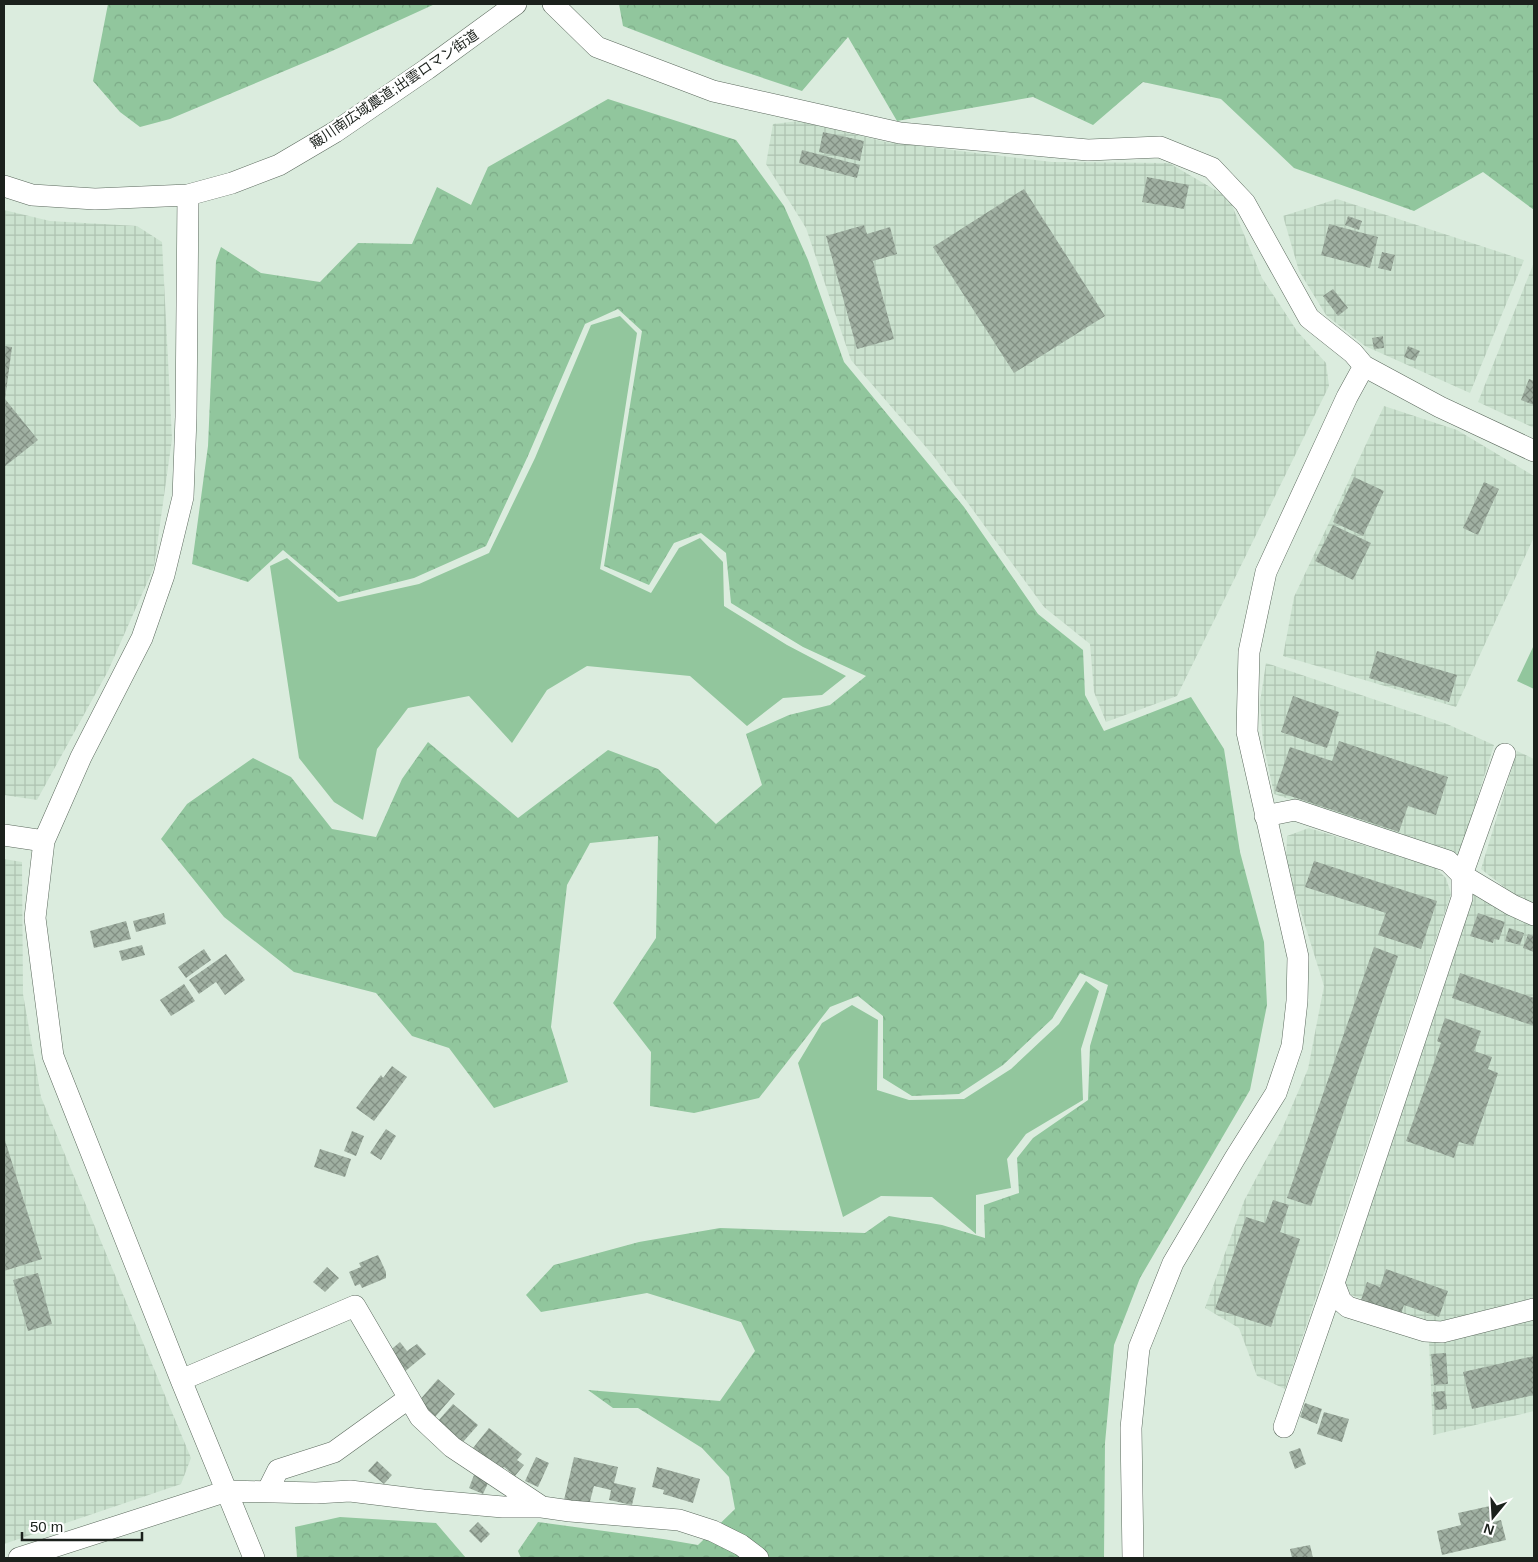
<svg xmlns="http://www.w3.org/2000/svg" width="1538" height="1562" viewBox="0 0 1538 1562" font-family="Arial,'Noto Sans JP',sans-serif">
<defs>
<pattern id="industrial-grid" width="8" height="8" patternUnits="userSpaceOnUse" patternTransform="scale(1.25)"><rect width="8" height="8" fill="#cbe2cf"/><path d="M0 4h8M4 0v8" fill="none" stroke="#aec2b1"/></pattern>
<pattern id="forest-crowns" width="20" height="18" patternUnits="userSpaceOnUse" patternTransform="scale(1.25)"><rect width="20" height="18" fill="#91c69d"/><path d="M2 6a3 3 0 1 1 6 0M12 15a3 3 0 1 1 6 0" fill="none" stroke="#7caa87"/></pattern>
<pattern id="building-cross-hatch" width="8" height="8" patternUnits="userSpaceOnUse" patternTransform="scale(1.25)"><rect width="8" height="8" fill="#a0b0a2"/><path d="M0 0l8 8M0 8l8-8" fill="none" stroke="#828f83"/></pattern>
</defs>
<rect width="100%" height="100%" fill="#dbecde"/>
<path fill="url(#industrial-grid)" d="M799,121l87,21 166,20 117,1 60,35 33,80 35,53 29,32 3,23 -152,310 -71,26 -12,-30 -4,-48 -46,-37 -112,-153 -81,-94 -45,-132 -40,-64 7,-40z
M1337,199l187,61 -54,133 -105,-47 -39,-31 -27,-44 -16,-55z
M4,210l46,11 87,5 25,16 10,197 -18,128 -46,104 -71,129 -33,-5z
M1533,265l1,1v162l-56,-26z
M1384,406l73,24 77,46v61l-78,170 -173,-51 11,-59z
M1266,663l181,61 47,21 -35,111 -185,-62 -11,-52 -3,-40z
M1517,751l17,8v145l-17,-7 -36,-28z
M1309,828l127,40 10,10 5,16 -166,495 -28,-13 -18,-48 -34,-20 39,-107 38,-72 26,-60 16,-83 -38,-122 1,-28z
M4,859l18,3 1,132 18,103 150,361 -10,26 -177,60z
M1472,894l62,30v377l-97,24 -86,-30 -8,-16z
M1534,1317v94l-101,24 -4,-93z"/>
<path fill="url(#forest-crowns)" d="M108,4h327l-103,47 -162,68 -30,8 -20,-15 -27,-31z
M619,4h915v206l-51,-38 -69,39 -120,-43 -73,-69 -78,-17 -50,43 -60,-28 -136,24 -49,-84 -46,54 -78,-26 -101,-39z
M608,99l128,41 48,66 24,54 36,102 120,145 74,107 45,36 2,45 19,36 87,-34 33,52 16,103 24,90 3,63 -17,85 -110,188 -26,67 -9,98 -1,115h-583l-3,-7 20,-29 125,17 35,6 37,-36 -6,-32 -27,-29 -64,-40h-25l-25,-18 132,11 35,-50 -14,-29 -94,-29 -106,19 -15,-17 28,-30 85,-23 81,-14 145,5 24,-17 53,9 43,13 -1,-33 35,-12 -2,-35 16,-20 55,-38 2,-54 18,-61 -28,-12 -28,46 -49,46 -44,29 -47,2 -29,-18v-62l-25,-20 -28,11 -71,91 -65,15 -44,-7 1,-54 -38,-49 43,-65 2,-102 -68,7 -23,42 -16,142 17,55 -74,26 -45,-60 -37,-12 -36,-43 -82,-21 -70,-55 -63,-78 26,-35 66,-46 38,19 41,52 44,8 26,-58 26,-37 90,76 90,-68 50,19 58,55 46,-39 -16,-51 43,-19 41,-10 36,-29 -63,-29 -72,-44 -5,-50 -25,-20 -27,10 -25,42 -45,-19 38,-235 -24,-22 -33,15 -58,134 -41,88 -72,32 -75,19 -56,-47 -35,32 -56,-18 16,-118 8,-185 5,-14 40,26 59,9 38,-39 54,1 25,-57 34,18 17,-38z
M340,1517l96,6 30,35h-169l-2,-31z"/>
<path fill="#92c69d" d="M620,316l17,17 -37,236 51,24 28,-45 21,-10 23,24 1,44 63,39 59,31 -24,19 -39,3 -36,28 -57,-50 -103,-10 -40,24 -35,53 -43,-47 -61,12 -31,41 -14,71 -29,-18 -35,-44 -29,-192 17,-8 51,44 81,-18 70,-31 46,-95 56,-133z
M1534,645v44l-17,-8z
M1086,981l13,10 -18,58 2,51 -57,34 -19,25 4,29 -35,7v39l-44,-37 -51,-1 -38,21 -45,-154 24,-40 30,-18 26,15 -1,70 32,10 55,-1 47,-30 48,-45z"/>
<path fill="url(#building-cross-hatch)" d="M823,132l41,9 -4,20 -41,-9z
M802,150l58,15 -3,13 -58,-15z
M1147,177l42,8 -5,24 -42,-7z
M1024,189l81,127 -91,57 -81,-126z
M1348,216l14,5 -3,9 -14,-5z
M1329,224l49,13 -8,31 -49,-13z
M864,225l3,9 23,-7 7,27 -24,7 21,78 -37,10 -31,-113z
M1382,252l13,3 -4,16 -13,-3z
M1333,289l15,19 -10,8 -15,-20z
M1383,336l1,12 -10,1 -2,-11z
M4,346l8,1 -7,52 33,41 -34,27z
M1408,346l12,5 -5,10 -11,-4z
M1529,379l5,2v24l-13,-5z
M1354,477l30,14 -21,45 -30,-14z
M1484,482l15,7 -21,46 -15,-7z
M1333,525l38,18 -18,37 -38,-19z
M1377,651l80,24 -8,27 -80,-24z
M1293,696l46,16 -12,36 -46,-16z
M1339,741l109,36 -12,38 -28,-9 -9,26 -124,-41 15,-44 42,14z
M1314,861l123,40 -16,48 -43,-14 8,-22 -81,-26z
M164,913l2,11 -30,8 -3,-11z
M1478,913l27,9 -6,18 -5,-1 -1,4 -23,-7z
M126,921l5,18 -37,9 -4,-17z
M1509,928l15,5 -4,12 -15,-4z
M1528,934l6,2v16l-11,-4z
M142,945l3,10 -23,6 -3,-10z
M1374,947l24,9 -87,250 -24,-8z
M204,949l7,11 -25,18 -8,-11z
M226,954l19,26 -20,15 -9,-13 -17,12 -10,-14z
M1460,973l74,25v28l-82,-28z
M184,984l11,17 -24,15 -11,-16z
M1445,1018l36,13 -7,20 18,6 -4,12 10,4 -25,73 -14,-4 -5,16 -48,-17 35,-98 -4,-2z
M392,1066l15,11 -33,44 -18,-13 25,-33 2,3z
M386,1129l10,7 -15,24 -11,-7z
M352,1131l12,5 -8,20 -12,-5z
M4,1137l38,122 -38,12z
M320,1149l31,10 -6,18 -31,-10z
M1273,1200l16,5 -9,27 20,7 -29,88 -56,-18 31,-92 19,6z
M378,1255l8,17v6l-24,10 -2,-4 -5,2 -6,-14 12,-5 -2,-4z
M327,1267l12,11 -14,14 -12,-10z
M1386,1269l62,22 -9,26 -35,-12 -3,9 -40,-14 6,-18 13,5z
M38,1273l14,51 -24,7 -15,-51z
M400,1342l7,9 10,-7 9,10 -23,19 -17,-19z
M1446,1353l2,31 -14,1 -3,-31z
M1534,1356v39l-62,14 -9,-37z
M438,1379l17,15 -20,23 -17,-15z
M1445,1391l2,18 -12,1 -2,-18z
M1305,1403l17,6 -5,15 -17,-7z
M453,1404l25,21 -15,17 -25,-21z
M1324,1412l25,7 -7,23 -25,-8z
M489,1428l33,26 -5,6 7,5 -9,11 -11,-9 -4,4 -27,-23z
M1300,1448l6,16 -11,5 -6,-17z
M536,1457l13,6 -11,24 -13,-6z
M574,1457l44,10 -4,16 22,5 -4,17 -23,-5 2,-10 -17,-4 -5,19 -25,-5z
M377,1461l15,14 -8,9 -16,-13z
M657,1467l43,12 -7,24 -30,-9 1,-4 -12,-3z
M474,1475l15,6 -6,13 -14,-6z
M1490,1506l3,16 8,-2 5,20 -64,15 -5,-24 24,-6 -3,-12z
M478,1522l12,12 -9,9 -12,-12z
M1310,1545l3,13h-21l-2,-9z"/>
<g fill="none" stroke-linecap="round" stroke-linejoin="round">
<defs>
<path id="minor" d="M553,4l44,43 116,44 187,42 188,17 72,-3 52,21 33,35 64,115 44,35 11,13 76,41 94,44
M4,186l28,9 63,4 93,-4 44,-12 47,-18 56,-33 92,-63 89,-65
M188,195l-2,222 -3,80 -19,78 -22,63 -61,119 -37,84 -9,77 18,138 128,324 73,178
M1505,754l-43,121 50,30 22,10
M1265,816l30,-6 153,51 14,14v23l-128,385 -50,144
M4,835l40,6
M1334,1283l7,18 7,6 77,24 17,1 92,-23
M181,1380l174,-74 65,111 32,30 90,60
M267,1492l11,-22 56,-18 75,-54
M19,1558l208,-67 89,2 34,-2 73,9 80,7h39l28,4 109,9 34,11 28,14 17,13
M1133,1558l-2,-130 8,-80 34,-85 62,-105 41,-65 16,-47 5,-45 1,-44 -51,-225 2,-80 17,-80 81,-175 17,-31"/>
</defs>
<use href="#minor" stroke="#5b695d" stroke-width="22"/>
<use href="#minor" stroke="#fff" stroke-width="21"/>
</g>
<g text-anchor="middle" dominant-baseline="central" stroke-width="4" stroke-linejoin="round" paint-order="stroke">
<g font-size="14" fill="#1b211c" stroke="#fff">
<text transform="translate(394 89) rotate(-34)">簸川南広域農道;出雲ロマン街道</text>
</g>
</g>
<rect width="1538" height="1562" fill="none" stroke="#1b211c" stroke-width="10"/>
<g transform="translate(1493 1517) rotate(198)" stroke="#ffffff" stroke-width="4" paint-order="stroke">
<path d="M0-4L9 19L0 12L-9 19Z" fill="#1b211c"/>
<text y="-8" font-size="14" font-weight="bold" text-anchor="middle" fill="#1b211c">N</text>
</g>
<path d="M22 1532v8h120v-8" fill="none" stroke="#1b211c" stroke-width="2.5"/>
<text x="30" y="1532" font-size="15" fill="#1b211c" stroke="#ffffff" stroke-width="4" paint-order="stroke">50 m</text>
</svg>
